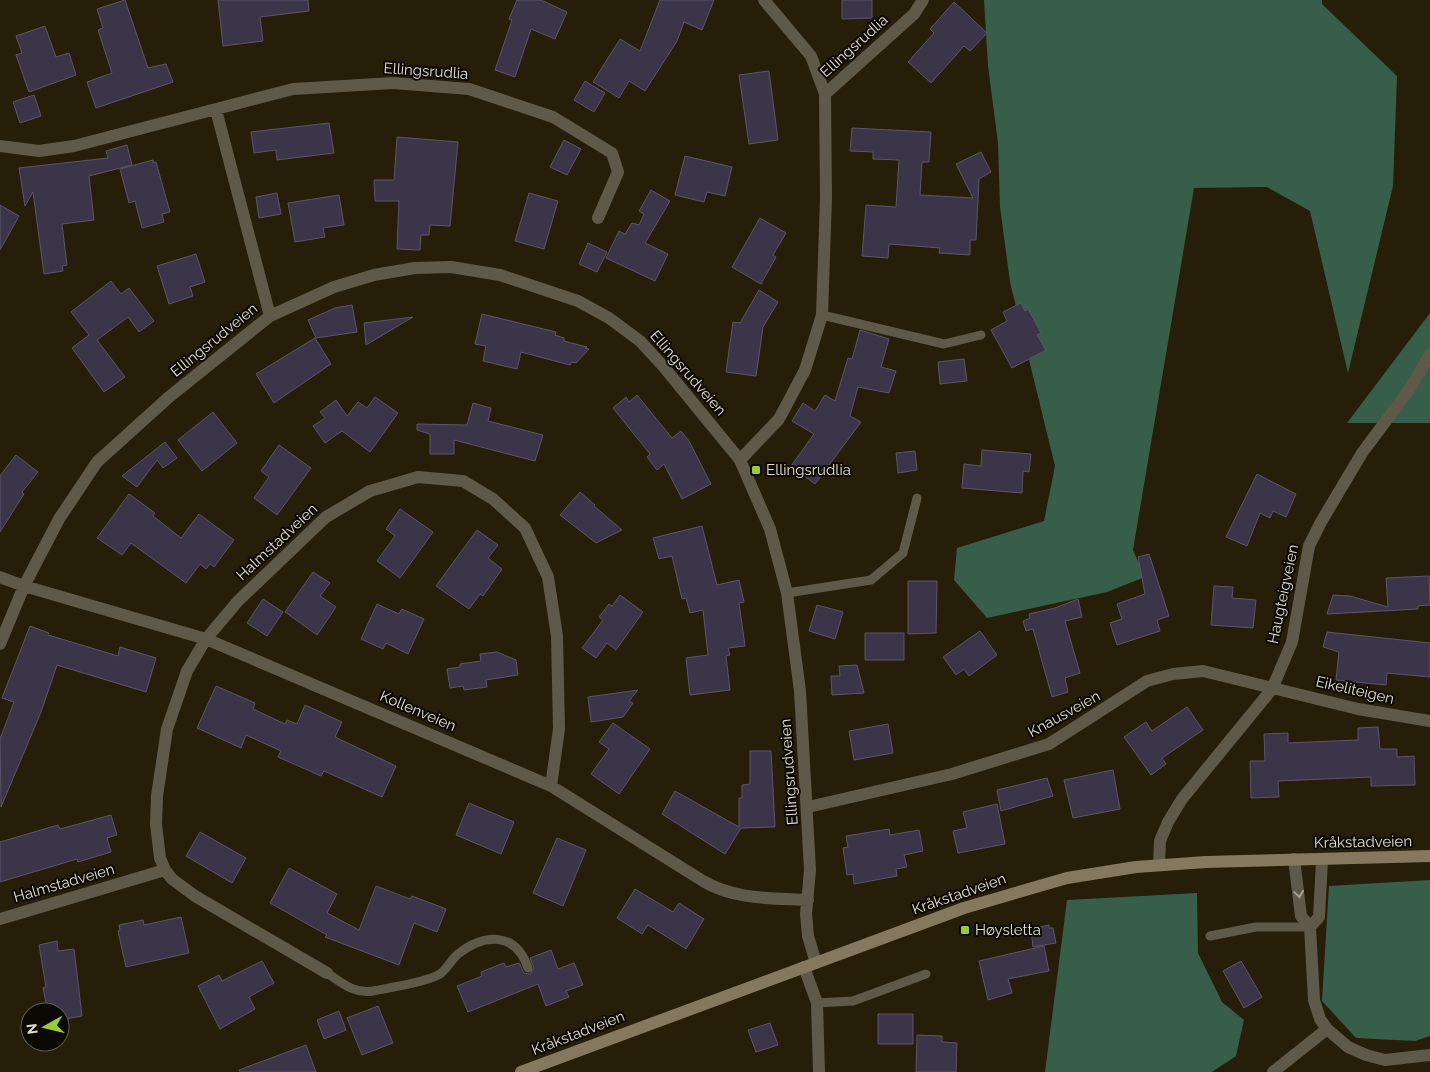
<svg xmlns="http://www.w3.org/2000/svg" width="1430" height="1072" viewBox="0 0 1430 1072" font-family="Raleway,sans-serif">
<rect width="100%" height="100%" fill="#261e09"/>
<path fill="#365e48" d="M984,0h338v4l75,72 -4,110 -45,187 -38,-162 -43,-24 -73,1 -61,362 12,27 -38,15 -120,26 -33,-38 3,-32 87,-27 11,-55 -45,-184 -10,-75 -2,-64 -10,-77z
M1430,313v110h-83z
M1430,880v156l-15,5 -59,-3 -34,-37 7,-115z
M1197,893l1,60 24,49 22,18 -8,36 -24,16h-167l22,-172z"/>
<path fill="#3c354a" stroke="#5c556b" d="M125,0l23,68 18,-4 7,18 -77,26 -9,-26 25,-9 -14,-43 5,-2 -6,-19z
M218,0h90l1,11 -49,6 3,24 -40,5z
M517,0h24l26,12 -12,27 -24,-10 -16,48 -20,-7 17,-50 -3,-1z
M660,0h54l-12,30 -18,-8 -7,19 -32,50 -16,-10 -10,17 -26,-16 27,-43 20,12z
M842,0h30v18l-30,1z
M954,2l33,31 -17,18 -6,-5 -33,37 -23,-21 26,-29 -4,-4z
M45,26l11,31 13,-4 7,22 -47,17 -13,-37 6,-2 -6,-17z
M769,71l9,69 -29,4 -10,-69z
M585,81l20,12 -11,19 -20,-12z
M34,95l7,21 -21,7 -7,-21z
M329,123l5,30 -57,7 -1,-10 -22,3 -3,-21z
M852,128l79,4 -2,30h-7l-2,33 53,3 -17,-34 25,-12 10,20 -12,7 -3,61h-6v15l-31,-2 1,-5 -51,-4 -1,14 -26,-2 4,-51 30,2 3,-47 -26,-1v-7l-23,-1z
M397,137l61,5 -8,84 -20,-1 -1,10h-8l-1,15 -23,-1 2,-48h-24l-1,-21h20z
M564,140l17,9 -14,26 -17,-8z
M127,145l5,20 -43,11 5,44 -32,4 5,41 -5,1 1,5 -19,3 -11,-82 -8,14 -6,-38 89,-10 -2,-7z
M685,156l47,11 -7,29 -18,-4 -3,10 -29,-7z
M153,160l1,3 2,-1 14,50 -8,2 2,8 -22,6 -7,-27 -6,2 -9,-34z
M651,190l19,11 -25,42 23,11 -13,27 -49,-23 13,-27 6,3 7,-11 7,2 5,-11 -5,-3z
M277,193l4,21 -22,4 -3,-21z
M529,193l29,8 -14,48 -29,-8z
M339,195l5,30 -21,3 2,9 -30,5 -7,-39z
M0,205l19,11 -19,34z
M760,218l26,15 -13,22 3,2 -15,27 -29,-17z
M588,243l19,9 -10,20 -18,-8z
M196,254l9,28 -15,5 3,9 -24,8 -12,-38z
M111,281l10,13 8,-6 25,33 -15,11 -11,-15 -31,23 28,37 -21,15 -32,-44 17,-13 -18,-23z
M759,290l19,12 -15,25 -7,49 -30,-4 7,-50 7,1z
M1021,303l4,8 3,-2 13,24 -4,2 9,15 -34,18 -21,-38 16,-9 -4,-9z
M352,305l5,27 -41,6 -8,-18 27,-12z
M482,314l74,18 -1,3 9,3v3l23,6 -2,1 4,1 -13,14 -4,-1 -2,3 -49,-13 -4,17 -34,-8 3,-15 -11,-2z
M413,317l-47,28 -2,-22z
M860,330l29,9 -8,28 15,4 -7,22 -31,-6 -8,29 11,6 -46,62 -24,-18 23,-32 -22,-13 11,-18 12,8 10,-16 10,6 13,-43 4,1z
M315,338l16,26 -57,39 -18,-29z
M964,359l3,22 -27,3 -2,-22z
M637,395l35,43 9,-7 8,10 22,43 -29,15 -18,-35 -7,6 -10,-13 3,-3 -37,-46 13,-11 3,5z
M375,397l23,16 -28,39 -28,-21 -17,12 -12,-17 12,-8 -5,-6 16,-12 11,16 11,-14 9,6z
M473,403l18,5 -3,13 55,14 -8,26 -81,-21v14h-24v-20l-13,-4v-6l50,1z
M213,412l24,31 -35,28 -24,-31z
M165,442l12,16 -14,10 -6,-8 -20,27 -15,-11z
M279,445l32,23 -34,47 -23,-17 15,-21 -8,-6z
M982,450l49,4 -2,18 -6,-1 -1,22 -60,-5 2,-24 17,2z
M915,451l2,19 -19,3 -2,-20z
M16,455l22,17 -16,20 2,2 -24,38v-56z
M1257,474l39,20 -10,23 -13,-6 -3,7 -10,-5 -13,33 -21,-9z
M580,492l15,13 -1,1 28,24 -26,13 -36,-28z
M129,494l26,19 -2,3 28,22 18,-24 35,26 -20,27 -4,-3 -4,5 -6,-5 -14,19 -55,-40 -9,12 -25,-17z
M400,509l33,23 -33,46 -23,-17 18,-25 -9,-7z
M702,526l15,59 22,-5 5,22 -5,1 6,43 -17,2 2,7 -4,1 4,34 -40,5 -4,-37 22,-3 -5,-45 -13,3 -4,-15 -4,1 -10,-43 -13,3 -6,-21z
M477,530l21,15 -10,13 14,11 -19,27 -3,-2 -11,15 -33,-23z
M1149,554l20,62 -12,4 3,11 -43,14 -7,-22 12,-4 -5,-15 28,-10 -7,-37z
M313,572l17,11 -10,13 16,11 -19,28 -32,-23z
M1429,576l1,29 -12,1v3l-91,5 6,-19 17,1 38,11 -2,-29z
M908,581h29l-1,52 -28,1z
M1214,586l19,1 -1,11 24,2 -3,28 -42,-3z
M620,595l23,17 -27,38 -9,-7 -11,15 -14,-10 21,-28 -4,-3 10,-13 3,2z
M263,599l20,13 -16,24 -20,-13z
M1078,599l4,18 -17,4 15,52 -15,5 3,14 -16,5 -19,-68 -7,2 -3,-10 7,-3 -1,-4 26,-6z
M377,604l22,10 3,-5 22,10 -16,35 -22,-11 -3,6 -22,-10z
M817,605l26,7 -8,27 -26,-8z
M30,626l19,7 -1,2 70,21 2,-9 36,11 -10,34 -89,-27 -16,47 -40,95 -1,-68 14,-37 -12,-4z
M980,631l17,24 -28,21 -5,-7 -8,6 -13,-18z
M1327,632l103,11v34l-43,-4 -1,12 -50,-5 3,-28 -16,-5z
M865,633h39v27h-39z
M497,652l19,8 2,15 -32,5 1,7 -23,3 -1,-4 -13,2 -3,-19 13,-2v-3l21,-3 -1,-7z
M857,665l7,28 -32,2 -1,-19h9l-1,-10z
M216,686l39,17 -2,6 32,15 2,-4 10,4 8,-19 37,17 -7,15 61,29 -14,31 -58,-26 -3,5 -43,-19 3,-6 -35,-16 -5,13 -44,-20z
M638,690l-9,11 4,2 -10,14 -32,5 -3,-25z
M1187,707l16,23 -41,28 4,6 -15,11 -27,-38 22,-15 6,9z
M613,723l37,26 -31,45 -28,-20 18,-25 -10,-7z
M888,724l5,29 -39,7 -5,-29z
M1378,727l2,22h17v8l17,-1 1,29 -44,1v-9l-93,4 1,16 -28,1 -1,-37h15l-1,-27 24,-1v10l70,-3v-12z
M750,751h21l4,76 -34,1 -16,26 -63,-40 13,-23 64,36v-29h3v-13l8,-1z
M1113,770l7,39 -47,9 -9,-38z
M1047,778l6,18 -52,15 -4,-21z
M469,803l45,19 -13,32 -45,-19z
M997,804l8,40 -47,9 -5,-22 14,-3 -4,-16z
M111,815l6,20 -10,3 4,14 -33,10 -1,-3 -77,23v-40l58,-17 2,4z
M889,829l1,6 29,-5 4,21 -19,4 3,12 -11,2 1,7 -43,8 -1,-10 -6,1 -4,-27 5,-1 -2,-11z
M200,832l46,26 -14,25 -46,-27z
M557,838l29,12 -23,56 -30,-13z
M289,868l48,26 -10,19 32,17 17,-44 34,13 2,-3 34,13 -9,23 -23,-9 -15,42 -74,-28 2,-2 -57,-32z
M635,889l38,23 6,-9 25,16 -18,30 -38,-24 -6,9 -25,-16z
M181,917l8,36 -63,14 -8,-36 2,-1 -1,-5 24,-5 1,5z
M1049,925v3h4l3,15 -23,4 -2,-18z
M57,941l1,10 16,-2 8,67 -22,4v-8h-12l-5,-24 3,-1 -7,-42z
M1044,946l5,25 -41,8 4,14 -24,7 -9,-39z
M551,950l7,19 16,-6 9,22 -17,6 3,6 -23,9 -8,-22 -70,28 -11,-26 25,-10 -1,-4 23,-9 2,4 13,-4 5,10 6,1 4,-6 -4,-10z
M262,961l12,22 -25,14 6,12 -35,20 -22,-43 21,-11 3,6z
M1241,961l21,36 -18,11 -21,-37z
M378,1006l15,37 -31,12 -15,-37z
M339,1011l7,19 -22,9 -7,-19z
M878,1014h35v30h-35z
M770,1023l8,22 -22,7 -8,-22z
M917,1035l25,1v6l15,1 -1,29h-40z
M306,1045l10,27h-76l-1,-2z"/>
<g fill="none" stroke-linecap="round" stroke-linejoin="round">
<path stroke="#5f5949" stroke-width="9" d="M822,315l122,29 37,-9
M787,593l84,-13 32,-27 14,-55
M1210,936l46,-9h54
M327,973c15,10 27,21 46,18 15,-3 55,-9 67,-17 7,-5 11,-14 18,-20 27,-21 58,-22 70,14
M817,1003l36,-2 73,-27"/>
<path stroke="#5f5949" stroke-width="12" d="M825,94l89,-80 9,-14
M216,110l54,206
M0,146l39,5 35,-5 219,-57 100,-6 76,6 84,28 59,36 6,19 -20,46
M740,460l39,-41 26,-49 17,-55 4,-117 -1,-104 -14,-38 -47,-56
M0,577l24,9 182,53 345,147 152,95c32,19 68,17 105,19
M0,644l24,-58 35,-67 38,-57 72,-65 101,-81 64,-29 40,-12 41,-7 36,-1 49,8 78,26 31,17 31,23 23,25 77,94 30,69 17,64 13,98 10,179 -4,44 2,22 8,27
M808,807l144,-33 97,-30 98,-63 26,-7 30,-3 155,38 72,12
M1294,859l7,57 9,11 4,73 6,19 7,10 21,18 18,8 19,5 45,-5
M1159,865l1,-24 8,-19 14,-23 90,-110 20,-47 17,-96 12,-24 41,-69 47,-63 21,-36
M0,919l165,-49
M1310,927l9,-10 3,-57
M804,967l13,36 2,69
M327,973l-132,-77 -23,-17 -7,-9 -5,-12 -4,-34 1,-28 10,-67 20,-58 19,-32 32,-38 88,-84 44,-26 48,-14 45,4 30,18 32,29 23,49 9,59 2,93 -8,57
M1273,1072l54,-43"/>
<path stroke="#84795f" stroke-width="12" d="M521,1072l443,-164 103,-30 69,-11 70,-5 224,-6"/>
</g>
<defs><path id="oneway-chevron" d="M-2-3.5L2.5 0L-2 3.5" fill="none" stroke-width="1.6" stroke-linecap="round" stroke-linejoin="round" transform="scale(1.25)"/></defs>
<use stroke="#a8a294" href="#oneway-chevron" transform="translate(1299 894) rotate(82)"/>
<g fill="#98cb37" stroke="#0c0803" stroke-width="2">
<rect x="751" y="465" width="10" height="10" rx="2.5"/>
<rect x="960" y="925" width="10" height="10" rx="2.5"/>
</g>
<g text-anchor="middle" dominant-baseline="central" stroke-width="4" stroke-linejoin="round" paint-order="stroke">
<g font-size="15" fill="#e4ded1" stroke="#0c0803">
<text transform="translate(854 46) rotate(-42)">Ellingsrudlia</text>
<text transform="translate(426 71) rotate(4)">Ellingsrudlia</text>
<text transform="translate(214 340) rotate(-39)">Ellingsrudveien</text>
<text transform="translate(688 373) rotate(49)">Ellingsrudveien</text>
<text transform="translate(277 542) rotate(-43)">Halmstadveien</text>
<text transform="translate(1283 594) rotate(-78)">Haugteigveien</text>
<text transform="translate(1355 690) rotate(13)">Eikeliteigen</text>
<text transform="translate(418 711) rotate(23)">Kollenveien</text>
<text transform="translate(1064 714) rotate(-29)">Knausveien</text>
<text transform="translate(789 772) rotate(-94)">Ellingsrudveien</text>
<text transform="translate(1363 842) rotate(-1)">Kråkstadveien</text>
<text transform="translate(64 883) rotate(-16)">Halmstadveien</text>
<text transform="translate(959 894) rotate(-19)">Kråkstadveien</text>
<text transform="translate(578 1033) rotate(-21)">Kråkstadveien</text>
</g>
<g font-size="15" fill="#e4ded1" stroke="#0c0803" text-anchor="start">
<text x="766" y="470">Ellingsrudlia</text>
<text x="975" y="930">Høysletta</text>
</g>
</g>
<g transform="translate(45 1027) rotate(262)"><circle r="24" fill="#0c0803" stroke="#625e55"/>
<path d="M0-4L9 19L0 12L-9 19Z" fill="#98cb37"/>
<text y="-8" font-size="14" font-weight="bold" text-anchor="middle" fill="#e4ded1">N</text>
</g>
</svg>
